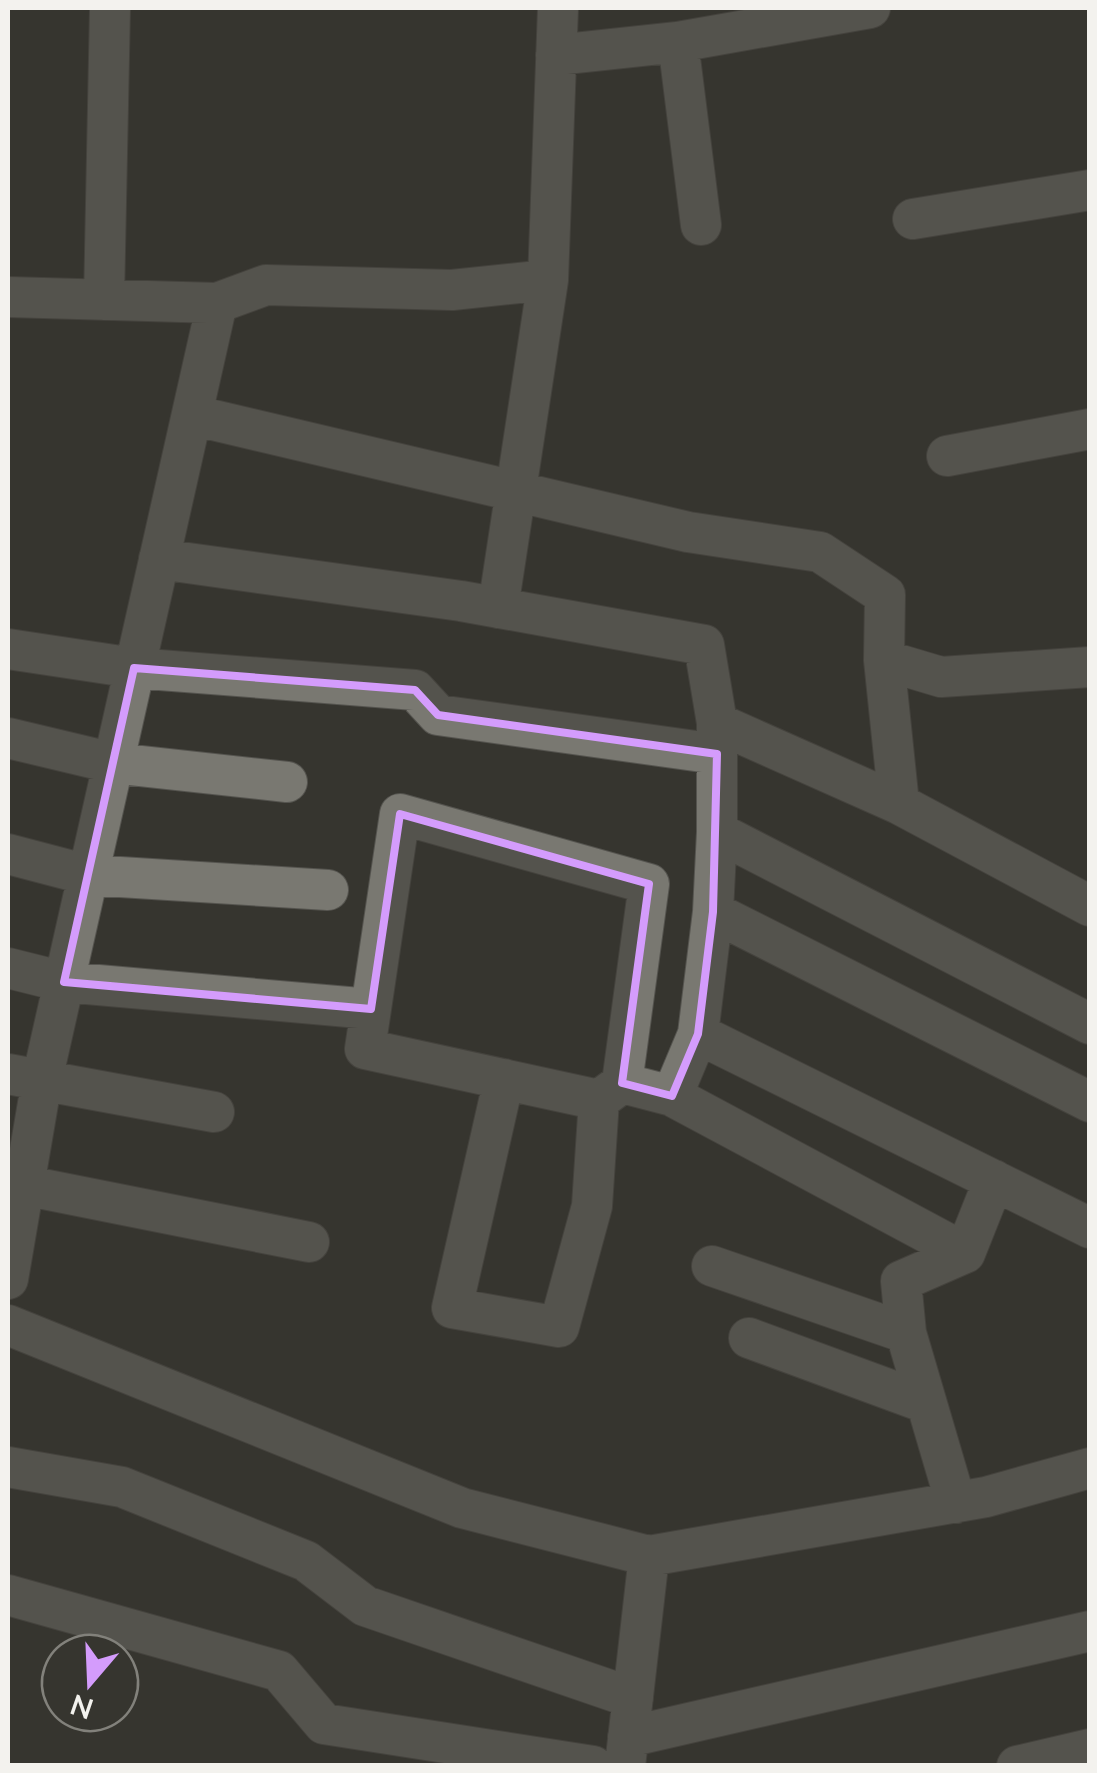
<svg xmlns="http://www.w3.org/2000/svg" width="1097" height="1773" viewBox="0 0 1097 1773" font-family="Lato,sans-serif">
<rect width="100%" height="100%" fill="#36352f"/>
<g fill="none" stroke-linecap="round" stroke-linejoin="round">
<defs>
<path id="minor" d="M678,42l23,183
M556,55l122,-13 192,-34
M913,219l177,-29
M8,297l209,6 49,-18 186,5 96,-10 10,-272
M104,300l6,-292
M192,415l496,117 132,20 65,43 -1,65 57,17 149,-10
M947,456l143,-27
M159,559l302,42 243,44 13,78
M498,608l50,-328
M8,649l126,19 281,22 23,25 279,39
M884,660l15,144 191,102
M8,738l105,25 174,19
M717,832v-109l182,81
M8,854l80,21 240,15
M8,968l56,14 307,27
M1090,1024l-373,-192 -4,80 377,190
M698,1034l392,194
M8,1074l206,38
M504,1079l-52,229 107,19 33,-121 7,-106
M622,1083l-23,17 -234,-51 35,-235 249,70 -27,199 50,13 26,-62 15,-122
M672,1096l293,157
M8,1182l301,60
M712,1266l194,67
M8,1279l34,-199 175,-777
M8,1325l454,183 187,48 -24,210
M749,1338l177,65
M8,1467l114,20 184,74 59,45 268,92
M956,1503l-50,-170 -5,-52 64,-28 29,-73
M649,1556l337,-59 104,-29
M8,1595l271,76 45,53 269,42
M628,1737l462,-106
M1017,1766l73,-17"/>
</defs>
<use href="#minor" stroke="#55544f" stroke-width="42"/>
<use href="#minor" stroke="#797871" stroke-width="40"/>
</g>
<path d="M0 0H1097V1773H0ZM134,668l281,22 23,25 279,39 -4,158 -15,122 -26,62 -50,-13 27,-199 -249,-70 -29,195 -307,-27z" fill="#36352f" fill-opacity=".55" fill-rule="evenodd"/>
<path fill="none" stroke="#d49cfc" stroke-width="8" stroke-linejoin="round" d="M134,668l281,22 23,25 279,39 -4,158 -15,122 -26,62 -50,-13 27,-199 -249,-70 -29,195 -307,-27z"/>
<rect width="1097" height="1773" fill="none" stroke="#f3f2ee" stroke-width="20"/>
<g transform="translate(90 1683) rotate(199)"><circle r="48" fill="#36352f" stroke="#82817b" stroke-width="2.5"/>
<path d="M0-8L18 38L0 25L-18 38Z" fill="#d49cfc"/>
<text y="-15" font-size="28" font-weight="bold" text-anchor="middle" fill="#f3f2ee">N</text>
</g>
</svg>
